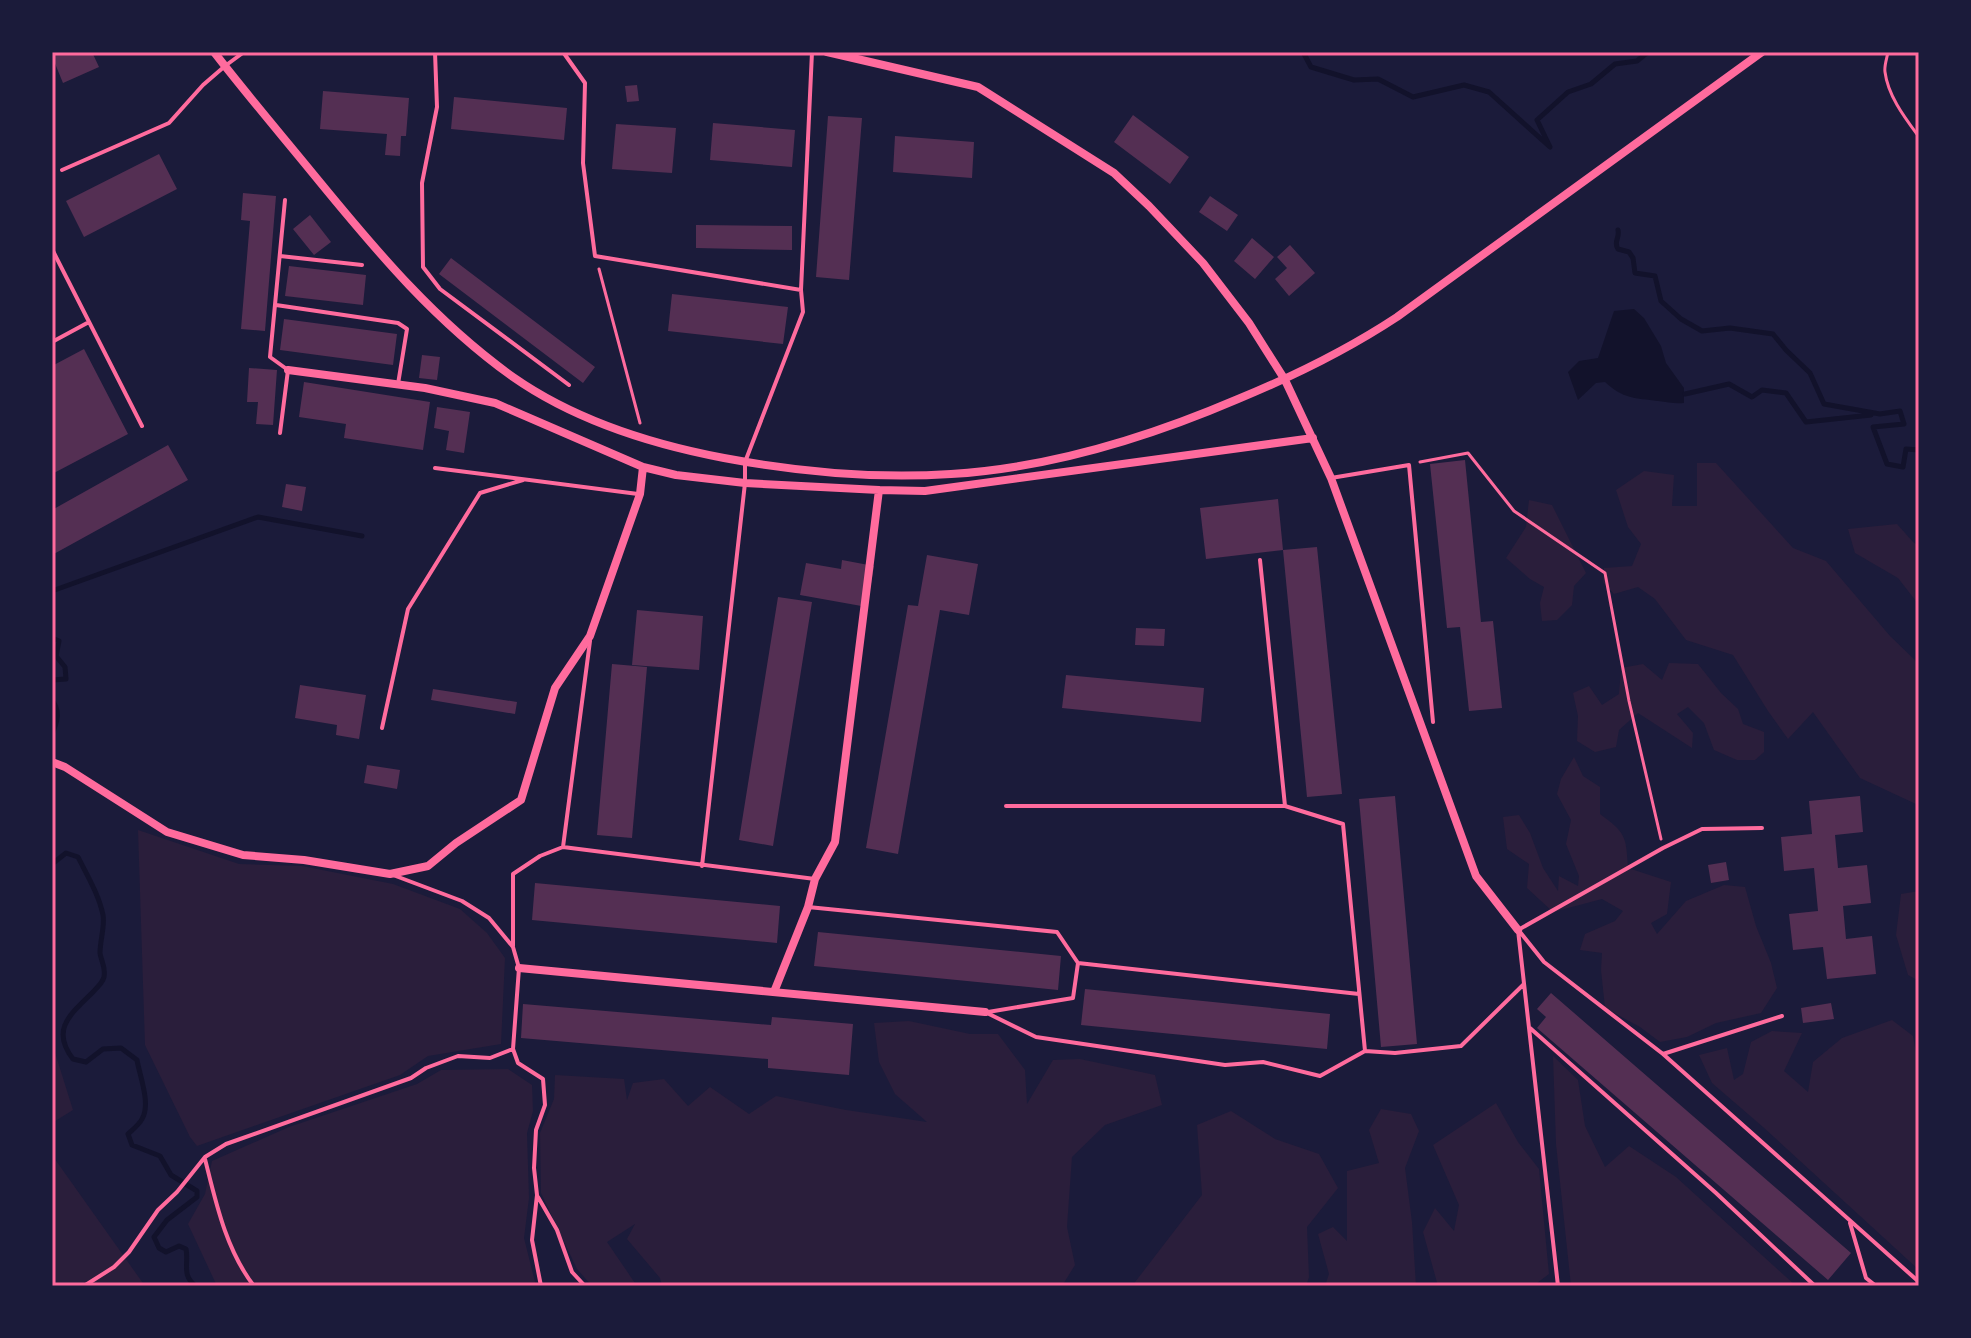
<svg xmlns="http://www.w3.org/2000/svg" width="1971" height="1338" viewBox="0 0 1971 1338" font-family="'Nunito Sans',sans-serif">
<rect width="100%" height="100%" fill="#1b1b3a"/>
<path fill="#2a1e3b" d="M1697,463h19l77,85 33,13 64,75 29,28v151l-3,-11 -56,-26 -47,-66 -25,27 -20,-28 -35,-56 -47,-15 -31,-41 -17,-12 -24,7 -11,-12 1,-14 28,-2 9,-22 -13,-17 -12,-37 28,-19 30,4 -2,31h25z
M1529,500l23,5 34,68 -12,13 -2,19 -15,15 -15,1 -2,-18 4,-16 -14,-8 -24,-21 20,-31z
M1897,524l16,18 6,4v59l-21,-27 -43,-25 -7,-24z
M1669,663l29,1 23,29 17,16 5,15 21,8v20l-9,8h-18l-23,-10 -10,-27 -16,-16 -11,7 16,19 -1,15 -54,-35 -19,17 -3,17 -21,5 -18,-11 1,-25 -5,-23 16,-7 13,19 17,-11 2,-26 22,-4 19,16z
M1574,757l9,19 17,11v27c26,19 26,22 28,54l43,14 -4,32 -16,9 6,11 29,-33 38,-16 21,2 11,39 15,37 6,25 -16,25 -45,10 -29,14 -27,5 -20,-15 -35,-19 -4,-38 1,-17 -22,-3 5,-16 30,-13 8,-10 -21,-12 -49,13 -26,-24 2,-24 -22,-15 -4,-32 16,-2 11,18 13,35 15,23 1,-15 19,10 1,-10 -13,-32 5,-24 -14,-26 4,-15z
M138,830l101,34 63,2 91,18 67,25 27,24 18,25 -4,86 -73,12 -28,19 -203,71 -7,-9 -45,-92z
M1919,891v90l-11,-6 -12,-40 5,-41z
M1892,1020l21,16 6,34v200l-156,-143 -51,-44 -13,-28 28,-7 7,32 9,-6 8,-32 21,-11 30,2 -18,38 24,21 5,-30 29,-24z
M909,1021l61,13h28l27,36 2,34 26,-44 27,-1 75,16 7,30 -57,20 -33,32 -5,70 8,38 -13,21h-400l-2,-8 -33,-39 8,-15 -28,18 30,44h-45l-15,-17 -36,-76 -1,-60 14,-34 1,-24 69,4 3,21 6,-17 31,-4 24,27 22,-19 39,27 27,-18 70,14 81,12 -32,-28 -16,-32 -5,-39z
M52,1043l21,67 -21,13z
M1553,1056l25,24 7,46 20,41 24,-21 47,31 120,109h-225l-15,-142z
M508,1069l24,16 1,26 -6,22 2,65 -5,40 12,48h-319l-29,-62 17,-30 7,-33 77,-34 128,-43 24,-14z
M1496,1103l22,39 21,27 10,105 -16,12h-95l-15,-54 12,-24 19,23 5,-26 -26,-60z
M1381,1109l30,5 8,17 -14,37 7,54 4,64h-91l4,-12 -11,-40 15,-7 14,14v-70l32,-8 -10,-33z
M1231,1111l44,28 44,15 19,34 -31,39 2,50 -3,9h-174l70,-91 -5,-70z
M52,1155l93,131h-93z"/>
<path fill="#12122b" d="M1634,309l10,9 17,28 5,17 18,25v15c-10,1 -16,-1 -26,-2 -23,-3 -35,-2 -53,-19l-9,1 -18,17 -10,-28 11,-11 19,-3 16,-47z"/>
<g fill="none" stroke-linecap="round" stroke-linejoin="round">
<path stroke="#12122b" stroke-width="5" d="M1303,52l8,15 43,13 24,-1 35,18 51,-12 25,7 61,55 -13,-27 31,-28 23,-8 24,-20 22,-3 11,-9
M1618,230c2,8 -5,12 0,19l11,3 4,6 2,15 20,3 6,25 20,18 21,12 28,-3 43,6 13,16 24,23 14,31 56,10 20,-3 4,13 -31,3 14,37 16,3 3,-18 13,1
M1685,394l44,-10 23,13 10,-7 24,3 20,29 65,-7
M52,591l206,-74 104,19
M52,638l7,3 -3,15 9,11 1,12 -14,1
M52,700c9,12 5,22 0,34
M52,864l14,-11 12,4c9,18 21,38 25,58 2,12 -3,25 -3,38 1,8 6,14 4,24 -2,7 -6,9 -11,15 -22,22 -43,37 -20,67l13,3 17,-13 18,-1 16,12c3,17 14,44 5,59 -3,6 -10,11 -14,15l4,11 28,11 11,19 26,16v6l-30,23 -13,17 5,11 7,4 13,-6 7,3c3,14 -5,27 10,37"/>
</g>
<path fill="#542f53" d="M52,52h40l7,15 -36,16 -9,-22 -2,1z
M637,85l2,16 -12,1 -2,-16z
M323,91l86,7 -3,38h-5l-1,20 -15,-1 2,-21 -67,-5z
M454,97l113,11 -3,32 -113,-11z
M1133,115l56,42 -19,27 -56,-42z
M828,116l34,2 -13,162 -33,-3z
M713,123l82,7 -3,37 -82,-7z
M616,124l60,4 -4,45 -60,-4z
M895,136l79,6 -2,36 -79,-6z
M159,154l18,35 -93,48 -18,-36z
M243,193l33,3 -11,135 -24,-2 9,-108 -9,-1z
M1210,196l28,19 -11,16 -28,-19z
M310,215l21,27 -17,13 -21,-26z
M696,225l96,1v24l-96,-2z
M1252,238l22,19 -19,22 -21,-18z
M1290,245l25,28 -26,23 -14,-17 12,-11 -10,-11z
M451,258l144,109 -12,16 -144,-109z
M289,266l77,9 -3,30 -78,-9z
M672,294l116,13 -5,37 -115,-13z
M284,319l113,15 -4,31 -113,-15z
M84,349l44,85 -76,40v-108z
M422,355l18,2 -3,23 -18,-2z
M249,368l28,2 -4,55 -17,-1 2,-22h-11z
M304,382l126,20 -7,48 -79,-12 2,-14 -47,-7z
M437,407l33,5 -6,41 -18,-3 3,-19 -15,-3z
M168,445l20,35 -136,75v-45z
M1465,460l16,162 12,-1 9,87 -33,3 -9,-84 -13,1 -17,-164z
M286,484l20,3 -4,24 -20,-4z
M1278,499l5,51 -77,9 -6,-51z
M1317,547l25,247 -35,3 -24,-247z
M927,555l51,9 -9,51 -29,-5 -42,244 -32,-6 42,-243 10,1z
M842,560l32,6 -7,41 -67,-12 6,-32 35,6z
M778,597l34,5 -39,244 -34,-6z
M637,610l66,6 -4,54 -67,-5z
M1136,628l29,1 -1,17 -29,-1z
M612,664l35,3 -15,171 -35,-3z
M1066,675l138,13 -3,34 -139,-14z
M300,685l66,10 -7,44 -23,-4 1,-10 -42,-7z
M433,689l84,13 -2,12 -84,-14z
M367,765l33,5 -3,19 -33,-6z
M1395,796l22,248 -36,3 -22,-248z
M1860,796l3,36 -28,3 3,33 29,-3 4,38 -28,3 3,33 26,-3 4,38 -49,5 -4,-32 -30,3 -4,-36 29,-3 -4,-43 -30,3 -3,-34 31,-3 -3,-33z
M1726,862l3,18 -18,3 -3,-18z
M535,883l245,23 -3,37 -245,-23z
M818,932l243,24 -3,34 -244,-24z
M1085,989l245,25 -3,35 -246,-24z
M1551,993l300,260 -23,27 -291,-252 9,-11 -9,-8z
M1831,1003l3,16 -31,4 -2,-15z
M523,1004l248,21 1,-8 81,7 -4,51 -81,-7v-9l-247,-21z"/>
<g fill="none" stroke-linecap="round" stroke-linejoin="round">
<path stroke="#ff6b9d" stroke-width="3" d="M1888,52c-1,6 -4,14 -3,20 3,24 20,46 34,65
M599,269l41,154
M1420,462l48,-9 46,58 91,62 24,128 32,138"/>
<path stroke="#ff6b9d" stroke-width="4" d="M435,52l2,55 -15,76 1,84 17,22 129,96
M563,52l22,31 -2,80 12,93 206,34
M62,170l107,-47 34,-38 22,-19 19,-14
M52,249l90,177
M280,256l82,9
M276,305l122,18 9,6 -9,55
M52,342l37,-20
M280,433l8,-63 -18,-13 15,-157
M435,468l203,26
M1331,478l78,-13 24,257
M1260,560l25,246 58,18 22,227
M590,641l-27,206 252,32
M382,728l26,-119 72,-116 43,-13
M1006,806h279
M702,866l43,-383v-21l58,-150 -2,-22 11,-238
M393,875l69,26 27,17 24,29 6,21 -6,81 5,14 25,16 2,26 -9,25 -2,38 3,27 -5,45 9,46
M808,907l249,25 21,31 281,31
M1520,932l24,30 119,92 256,228
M513,946v-72l27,-18 23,-9
M985,1012l51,25 189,28 38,-3 57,14 45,-25 30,2 66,-7 63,-62
M988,1012l85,-14 5,-35
M1530,1028l186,165 99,93
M1663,1054l119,-38
M205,1159c11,44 21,91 49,127
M538,1197l19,33 15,42 13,14
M1850,1223l16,55 10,8
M84,1286l30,-19 15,-15 29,-42 19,-18 28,-35 21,-13 185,-66 15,-10 32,-12 32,2 23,-9
M1558,1286l-40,-356 145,-82 39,-19 60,-1"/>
<path stroke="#ff6b9d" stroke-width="8" d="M214,52c34,44 70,86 105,129 59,72 117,141 194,196 63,44 137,67 211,81 75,14 152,21 227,16 100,-6 196,-36 287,-75 56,-23 109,-49 159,-82l365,-265
M827,52l151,35 136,86 35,33 54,57 46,60 36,57 46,98 145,398 42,54
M288,370l137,18 70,15 148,64 33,8 69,8 134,7 46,1 388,-53
M52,762l13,5 102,65 76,23 61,5 86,14 38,-8 28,-23 65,-43 34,-112 35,-52 50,-142 3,-27
M519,968l466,44
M774,992l34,-85 7,-28 20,-37 44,-352"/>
</g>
<rect width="1971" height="1338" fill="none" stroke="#1b1b3a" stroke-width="108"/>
<rect x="54" y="54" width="1863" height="1230" fill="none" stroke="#ff6b9d" stroke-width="3"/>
</svg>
